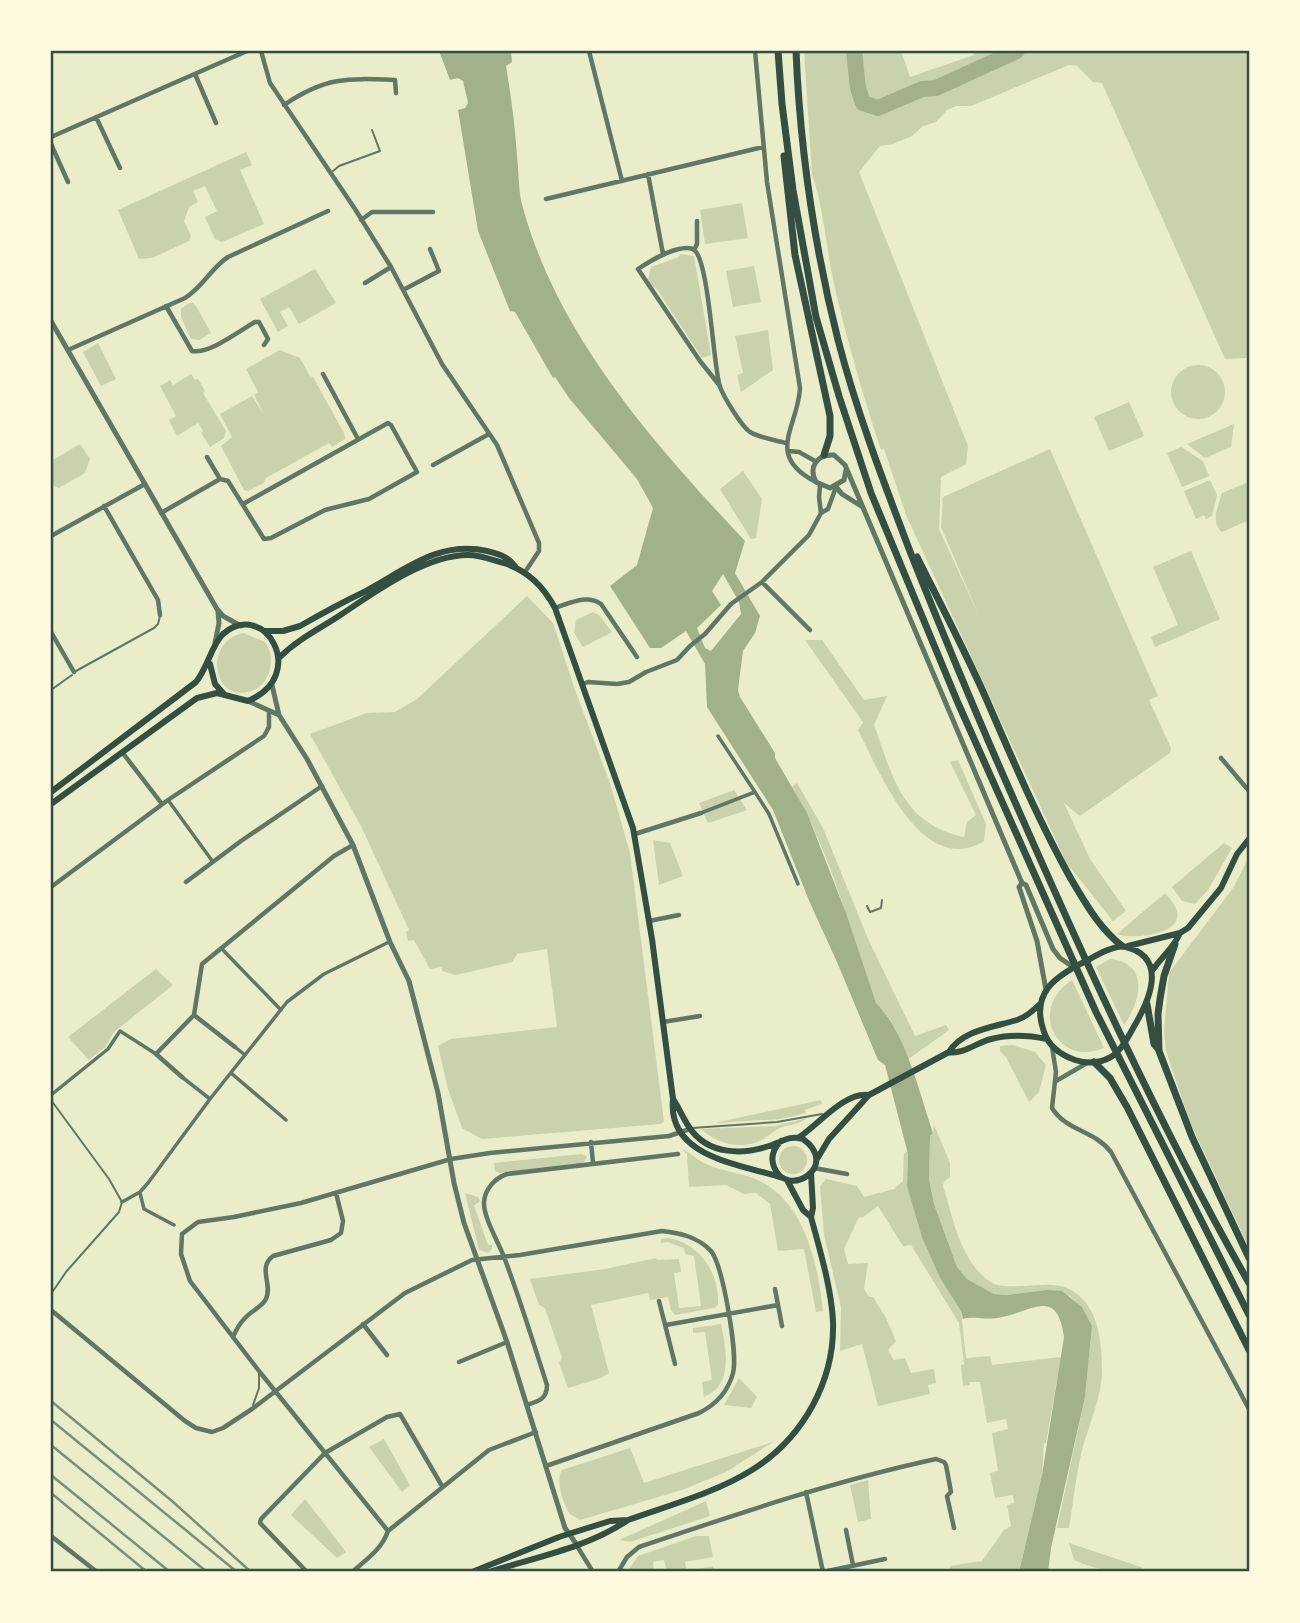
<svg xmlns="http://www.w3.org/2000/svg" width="1300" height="1623" viewBox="0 0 1300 1623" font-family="'Roboto Condensed',sans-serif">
<rect width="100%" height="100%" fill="#e9edc9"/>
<path fill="#cad2ad" d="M804,51h97l9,26 64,-22 -1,-4h276v307l-24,1 -123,-276 -9,-1 -16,-16 -8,-1 -98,41h-15l-9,4 -11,12 -13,4 -11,10 -19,8 -13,2 -21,26 109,274 -2,18 -25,13 -2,52 40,87 -38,-89 2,-30 107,-48 108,247 -9,4 22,48 -1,5 -90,63 -16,-13 26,56 36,52 -13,10 -47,-59 -160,-347 -22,-66 -3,1c-18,-55 -34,-109 -47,-166 -8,-36 -10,-75 -22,-110z
M246,152l6,13 -12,5 24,54 -42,18 -7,-3 -10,-22 12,-6 -12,-25 -12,5 5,11 -9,5 -5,14 7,15 -2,5 -37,17 -13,1 -21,-49z
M742,203l6,35 -43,6 -5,-34z
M680,254l14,2 17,99 -9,3 -46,-70 -3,-1 -5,-7 3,-13 28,-10z
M754,266l7,36 -28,5 -7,-36z
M315,269l21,34 -37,21 -10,-17 -9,5 8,14 -10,6 -18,-33z
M189,303h4l3,3 15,27 -12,7 -8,-1 -10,-22v-8z
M768,330l5,40 -32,22 -4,-17 6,-2 -8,-37z
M98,343l18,36 -15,7 -18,-34z
M280,350l20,8 10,18 3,1 31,56 1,6 -13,8 -3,-4 -63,35 -2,5 -16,8 -4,-1 -23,-44 11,-9 -12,-23 32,-18 13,20 -11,-21 4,-3 -12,-23z
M1171 392a27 27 0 1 1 54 0a27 27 0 1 1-54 0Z
M191,374l4,6 3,-1 7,12 -2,2 23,38 -2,7 -14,9 -9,-14 2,-2 -5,-8 -21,13 -8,-16 7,-4 -16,-30 10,-6 3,5z
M1129,402l15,34 -35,15 -15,-34z
M1234,424l-3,23 -26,11 -18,-14z
M80,444l10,15 -5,14 -26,15 -8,-4v-23z
M1181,447l22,14 6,15 -27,11 -15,-34z
M743,471l19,28 -6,39 -5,1 -31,-50z
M1210,480l7,15 -5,21 -6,3 -2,-4 -8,4 -12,-28z
M1246,483l3,2v35l-27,12c-12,-10 -4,-25 0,-39z
M1191,551l29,68 -65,28 -4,-10 27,-12 -25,-58z
M527,596l26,27 22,67 35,93 20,70 34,269 -3,2 -179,15 -20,-11 -14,-39 -10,-43 13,-7 106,-12 -10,-78 -30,5 -5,8 -56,13 -14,-4v-4l-12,2 -16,-29 -6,1 -2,-9 3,-2 -48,-104 -51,-92 57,-21 28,-1 22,-13z
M593,612l6,3 13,17 -29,15 -9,-14 2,-13z
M244,633l21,9c7,9 7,20 4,31 -4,9 -9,15 -18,18 -39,13 -48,-51 -7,-58z
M805,640h17l42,60 23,-4 -13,29c19,52 28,99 90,112l3,-15 9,-7 -26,-53 8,-2 28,64 -2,17c-62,38 -105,-70 -126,-111l5,-8z
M797,783l26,45 45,111 47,97 31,-11 3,5 -42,30c-7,-22 -14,-42 -31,-57 -26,-72 -45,-150 -84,-216z
M734,790l13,20 -39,13 -9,-20z
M653,840l17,3 13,33 -24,9z
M1224,843l8,5 -24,42 -13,14 -13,-3 -10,-14z
M1249,857v391l-60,-128 -23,-69 -2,-20 5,-58 64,-85z
M1165,893c4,5 11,12 12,19 6,23 -46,28 -60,22z
M1110,959c40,4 31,42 14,66l-28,-58z
M156,969l17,16 -59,47 -9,15 -16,13 -21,-23z
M1072,980l32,68c-45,20 -78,-38 -32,-68z
M1013,1045l22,7 11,13 -7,27 -10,10 -23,-45 -6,-6v-5z
M821,1100l1,4 -17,6 1,3 -25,6 -67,4z
M807,1118c-8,7 -16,6 -25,9 -8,3 -13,9 -19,12 -20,12 -46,5 -62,-10l74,-3z
M934,1125l16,38v14l-6,5 -1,4c10,32 17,74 46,95 10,7 23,5 36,5 13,-1 30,-3 42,2 32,14 35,54 35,84 -1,30 -16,58 -22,87 -5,23 -7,46 -11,69h-12l28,-131 7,-71 -10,-18 -12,-12 -24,-6 -40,5 -12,-1 -27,-15 -10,-12 -23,-63 -5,-25 1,-43 3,-3z
M779 1160a14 14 0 1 1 28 0a14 14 0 1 1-28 0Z
M681,1148c8,4 15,11 23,15 17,9 38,9 56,18 45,22 58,84 63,130l-7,1 -12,-63 -26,2 -8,-47 -14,-11 -12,1 -18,-9 -37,2 -2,-33z
M908,1151l-1,35 33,92 21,33 5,47 24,-2 2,9 69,-8 -15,86h-2l-2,32 -23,97h-68l-1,-6 32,-5 22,-31 7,-4 -4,-21 7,-2 -1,-8 -18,3 -5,-25 8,-2 -6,-38 16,-4 -2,-10 -19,4 -7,-41h-10l-1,3 -6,1 -2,-21 3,-1 -5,-41 -48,-78 -8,1 -25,-40 -16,12 -3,-1 -15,32 4,15 20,-1 -4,26 5,8h4l13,21 10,23 -8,9 6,10 11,-2 6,15 23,-4 2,14 -8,2 2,9 -52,12 -16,-62 -22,7 1,-44 -17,-72 -4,-49 6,-7 31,7 7,11 30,-8 9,-8 1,-28z
M582,1154l5,3 -4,6 -83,10 -5,-2 -1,-8z
M465,1193l13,4 2,4 -6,5 14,39h4v4l-4,4 -9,-3z
M670,1238c32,8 49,35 48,67l-4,3 -39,7 -4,-5 -3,-13 -18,3 -2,-7 -57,12 18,68 -8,5 -33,10 -9,-25 3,-5 -17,-50 -6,-3 -9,-26 75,-10 51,-11 1,2 22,-1 2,13 -7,1 5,35 22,-2 -7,-50 -9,-2 -1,-6 -16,-6 -7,1v-4z
M721,1324c5,25 13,61 -17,73l-2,-15 10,-2 -7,-48 -12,1v-5z
M739,1378l18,19 -6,11 -27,-3z
M384,1439l26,46 -8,7 -33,-45z
M773,1442l-47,30 -44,18 -102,30c-1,-1 -9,-5 -10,-6 -7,-9 -15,-36 -8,-44l68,-22 14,35z
M868,1480l3,39 -13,3 -8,-37z
M305,1499l41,53 -9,6 -46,-43z
M706,1501l4,15 -80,26 -11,-2z
M696,1536h13l4,21 -28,5 2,9 26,-5 2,6h-48l-3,-12 -11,2 1,9 -27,1 11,-16z
M1069,1543l72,24 4,5c-25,0 -48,-1 -71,-12z"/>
<path fill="#a3b18a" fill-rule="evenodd" d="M439,51h72l1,11 -6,4c5,30 9,59 11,90 2,16 1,36 6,52 36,130 132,237 222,333l-10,32 25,43 -5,17 -12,18 -5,39 2,7 35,56v5l32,55 39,100 30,90c29,27 44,92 57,130l-3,3 -1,43 5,25 23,63 10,12 27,15 12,1 40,-5 16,1 20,16 10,19 -7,71 -34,151 -3,24h-29l23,-97 22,-138c-7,-53 -35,-23 -67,-19 -12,2 -23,-2 -34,1l-2,-8 -21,-33 -18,-41 -15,-51 1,-32 -23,-89 -7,-5 -41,-98 -27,-59 -37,-93 -66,-103 -2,-43 -19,-33 -25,17h-11l-40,-62 27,-21 16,-57 -16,-29 -68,-81 -14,-21 -2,1 -38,-66 -5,-1 -32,-80 -20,-121 7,-2 3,-5 -5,-22 -5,-3 -8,2zM723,574l16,28 2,12 -30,37 -6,-3 -8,-20 24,-23 -9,-14z"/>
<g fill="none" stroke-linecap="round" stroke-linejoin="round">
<path stroke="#a3b18a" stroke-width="16" d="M854,51l4,37 5,15 15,5 44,-19 14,-1 81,-37"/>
<path stroke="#617663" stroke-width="2" d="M333,171l6,-5 41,-15 -8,-21
M76,671l78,-43 4,-4 2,-8
M51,690l21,-15
M867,906l3,6 11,-4 1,-8
M51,1100l58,79 13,23 -3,10 -53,60 -15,22
M692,1128l85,-6 45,-8
M253,1405l6,-17v-15"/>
<path stroke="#617663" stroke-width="3.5" d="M755,792l14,22 29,70
M168,800l45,62
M701,813l54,-21 -37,-56
M221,948l60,62
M235,1047l10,8
M231,1073l55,47
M182,1077l28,22
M51,1095l57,-46 12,-18 36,23
M140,1193l4,16 30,16
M122,1202l18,-10 8,-9 62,-84 77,-97 37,-28 65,-32"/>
<path stroke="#617663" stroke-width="4.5" d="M261,51l9,32 85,126 36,58 51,97 55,81 42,98v8l-14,21
M589,51l33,130
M755,51l12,131 33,206c-2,40 -36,67 16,94
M195,74l21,49
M284,105c41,-28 63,-27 111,-25l1,13
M96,117l24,51
M51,137l196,-86
M51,144l17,38
M648,174l15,80
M546,199l217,-52
M361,220l11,-8h61
M694,250l3,-6v-23
M365,283l26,-16
M403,290l36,-19 -9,-22
M166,306l26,45c18,3 47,-20 63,-29h4l9,17 -4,6
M68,350l117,-52c18,-11 26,-30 43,-41l100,-46
M323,374l35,65
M720,386l-20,-25 -62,-92c12,-8 40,-25 55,-20 16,7 20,117 27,138 4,10 21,39 30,45 10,6 25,8 36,11
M789,451l10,1 16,9
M207,457l13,22
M433,465l56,-31
M820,486l-1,11 2,16
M104,506l54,94 2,15
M161,513l59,-34 8,2 36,58 7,-1 54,-28 44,-11 48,-27 -26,-47 -3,-2 -145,81
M51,536l94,-52
M762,582l48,48
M555,608c15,-5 32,-14 46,-4l36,53
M51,632l23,40
M583,684l5,-2 29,2 12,-2 17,-10 31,-12 13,-14 15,-12 26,-30 31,-22 47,-47 12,-22 7,-4 8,-22
M122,752l40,52
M1221,758l28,33
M635,834l66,-21
M186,882l55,-41 81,-55
M51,887l117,-87 96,-64 5,-9v-15
M649,921l30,-6
M194,1015l41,32
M663,1022l37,-6
M1052,1047l4,25 -4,36c14,23 42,22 59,44l138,257
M182,1077l-26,-23 38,-39 8,-51 132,-108 19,-11
M1056,1081l31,-18
M591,1142l2,21
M814,1168l33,6
M775,1289l7,37
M659,1301l16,63
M51,1310l134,111 11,7 16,4 11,-4 29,-19 153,-116 67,-33 48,-5 142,-24c18,2 36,6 49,20 12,15 27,103 22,122 -5,19 -16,31 -34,40l-153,53
M363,1324l24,31
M666,1325l112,-20
M233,1337c3,-7 7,-14 12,-19 6,-7 17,-11 21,-19 7,-15 -9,-31 7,-43l58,-16 10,-7 2,-12 -7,-28
M459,1362l48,-20
M527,1405c12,-4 20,-6 20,-20 -14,-43 -27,-86 -43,-128 -5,-14 -21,-40 -20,-55 1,-13 11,-24 23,-28l171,-20
M806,1492l17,80
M846,1530l7,35
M388,1531l-129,-160 -69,-90 -9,-27 1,-20 16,-12 36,-5 67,-14 150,-44 39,-6 179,-17 21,-7
M51,1536l46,36
M577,1546l16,26
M307,1572l-47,-49 1,-4 64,-66 62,-36 13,-3 42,72
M352,1572c14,-12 30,-23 36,-41l101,-81 47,-18
M618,1572l9,-15 12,-10c98,-33 195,-66 297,-88l8,3 2,3 5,27 -4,4 7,32
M823,1572l62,-13"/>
<path stroke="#617663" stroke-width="5" d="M51,321l166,288 6,7 18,10
M846,470l-2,10 -14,8 -14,-6c-8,-15 1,-28 18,-27l11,10 177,418 4,2 27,64 7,9 13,9
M836,487l6,7 19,12
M215,643l4,-20 -1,-11
M272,685l7,30 28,44 46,86 37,97 19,39 29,112 16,90 10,40 43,119 58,186 12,17
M248,701l31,14
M1022,883l-3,4 18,54 9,49"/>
<path stroke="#344e41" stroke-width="6" d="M265,631h18l17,-5c21,-12 41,-23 62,-33 42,-22 76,-53 125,-42 12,3 20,5 28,15
M280,657c18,-18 41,-29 62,-43 34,-23 84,-59 126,-59 13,0 24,5 36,8 24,8 39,23 51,45l78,220 19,111 21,160c-6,59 68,65 110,79
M210,664l5,20 9,10
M51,792l145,-110c12,-15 16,-38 27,-48 41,-36 87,41 25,67l-31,-8 -20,5 -146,106
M1122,946c45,9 30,49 14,77 -7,12 -13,26 -25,34 -11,6 -24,7 -36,3 -14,-5 -26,-13 -31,-28 -14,-39 11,-56 44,-72 11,-6 21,-12 34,-14z
M1128,946l52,-13 8,-5 33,-40 16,-34 12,-15
M1152,971c9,-14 22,-23 28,-38
M949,1052c13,-22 46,-25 68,-32 9,-3 16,-9 23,-16
M673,1099c6,9 10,19 16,28 19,29 55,28 83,18 11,-4 19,-10 31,-6 38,27 -16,61 -29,28 -4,-10 0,-19 7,-26
M798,1138c19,-12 47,-47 71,-43
M817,1159l12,-20 40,-44 80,-43c13,3 29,-10 42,-13 19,-5 37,-4 56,0
M787,1180l16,30 8,7
M472,1572l87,-35 51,-16 18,-1
M489,1572c47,-15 98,-24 139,-52 42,-15 87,-27 124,-50 51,-32 83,-89 81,-149 -2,-35 -13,-70 -22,-104l2,-9 -2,-35"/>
<path stroke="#344e41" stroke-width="7" d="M778,51l4,53 11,86 23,127 23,79 32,97 87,210 138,309 153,303
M796,51c4,97 18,194 42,289 19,73 46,143 73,214 32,80 65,160 100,239 73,166 148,332 238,490
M784,156l11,99 35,161v20l-6,19
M917,557c23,46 47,92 68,139 27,62 53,124 86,183 15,25 28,49 51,67
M1175,944l-11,32 -4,23 -2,15 1,37 33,86 57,121
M1147,1004l7,40 5,6
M1094,1062l16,16 17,29 122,243"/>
<path stroke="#7c8e77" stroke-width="2.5" d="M51,1401l121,100 79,71
M51,1420l186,152
M51,1445l156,127
M51,1475l119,97
M51,1493l96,79"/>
</g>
<rect width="1300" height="1623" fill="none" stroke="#fefae0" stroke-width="105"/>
<rect x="52" y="52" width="1196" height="1518" fill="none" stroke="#344e41" stroke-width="2.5"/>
</svg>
